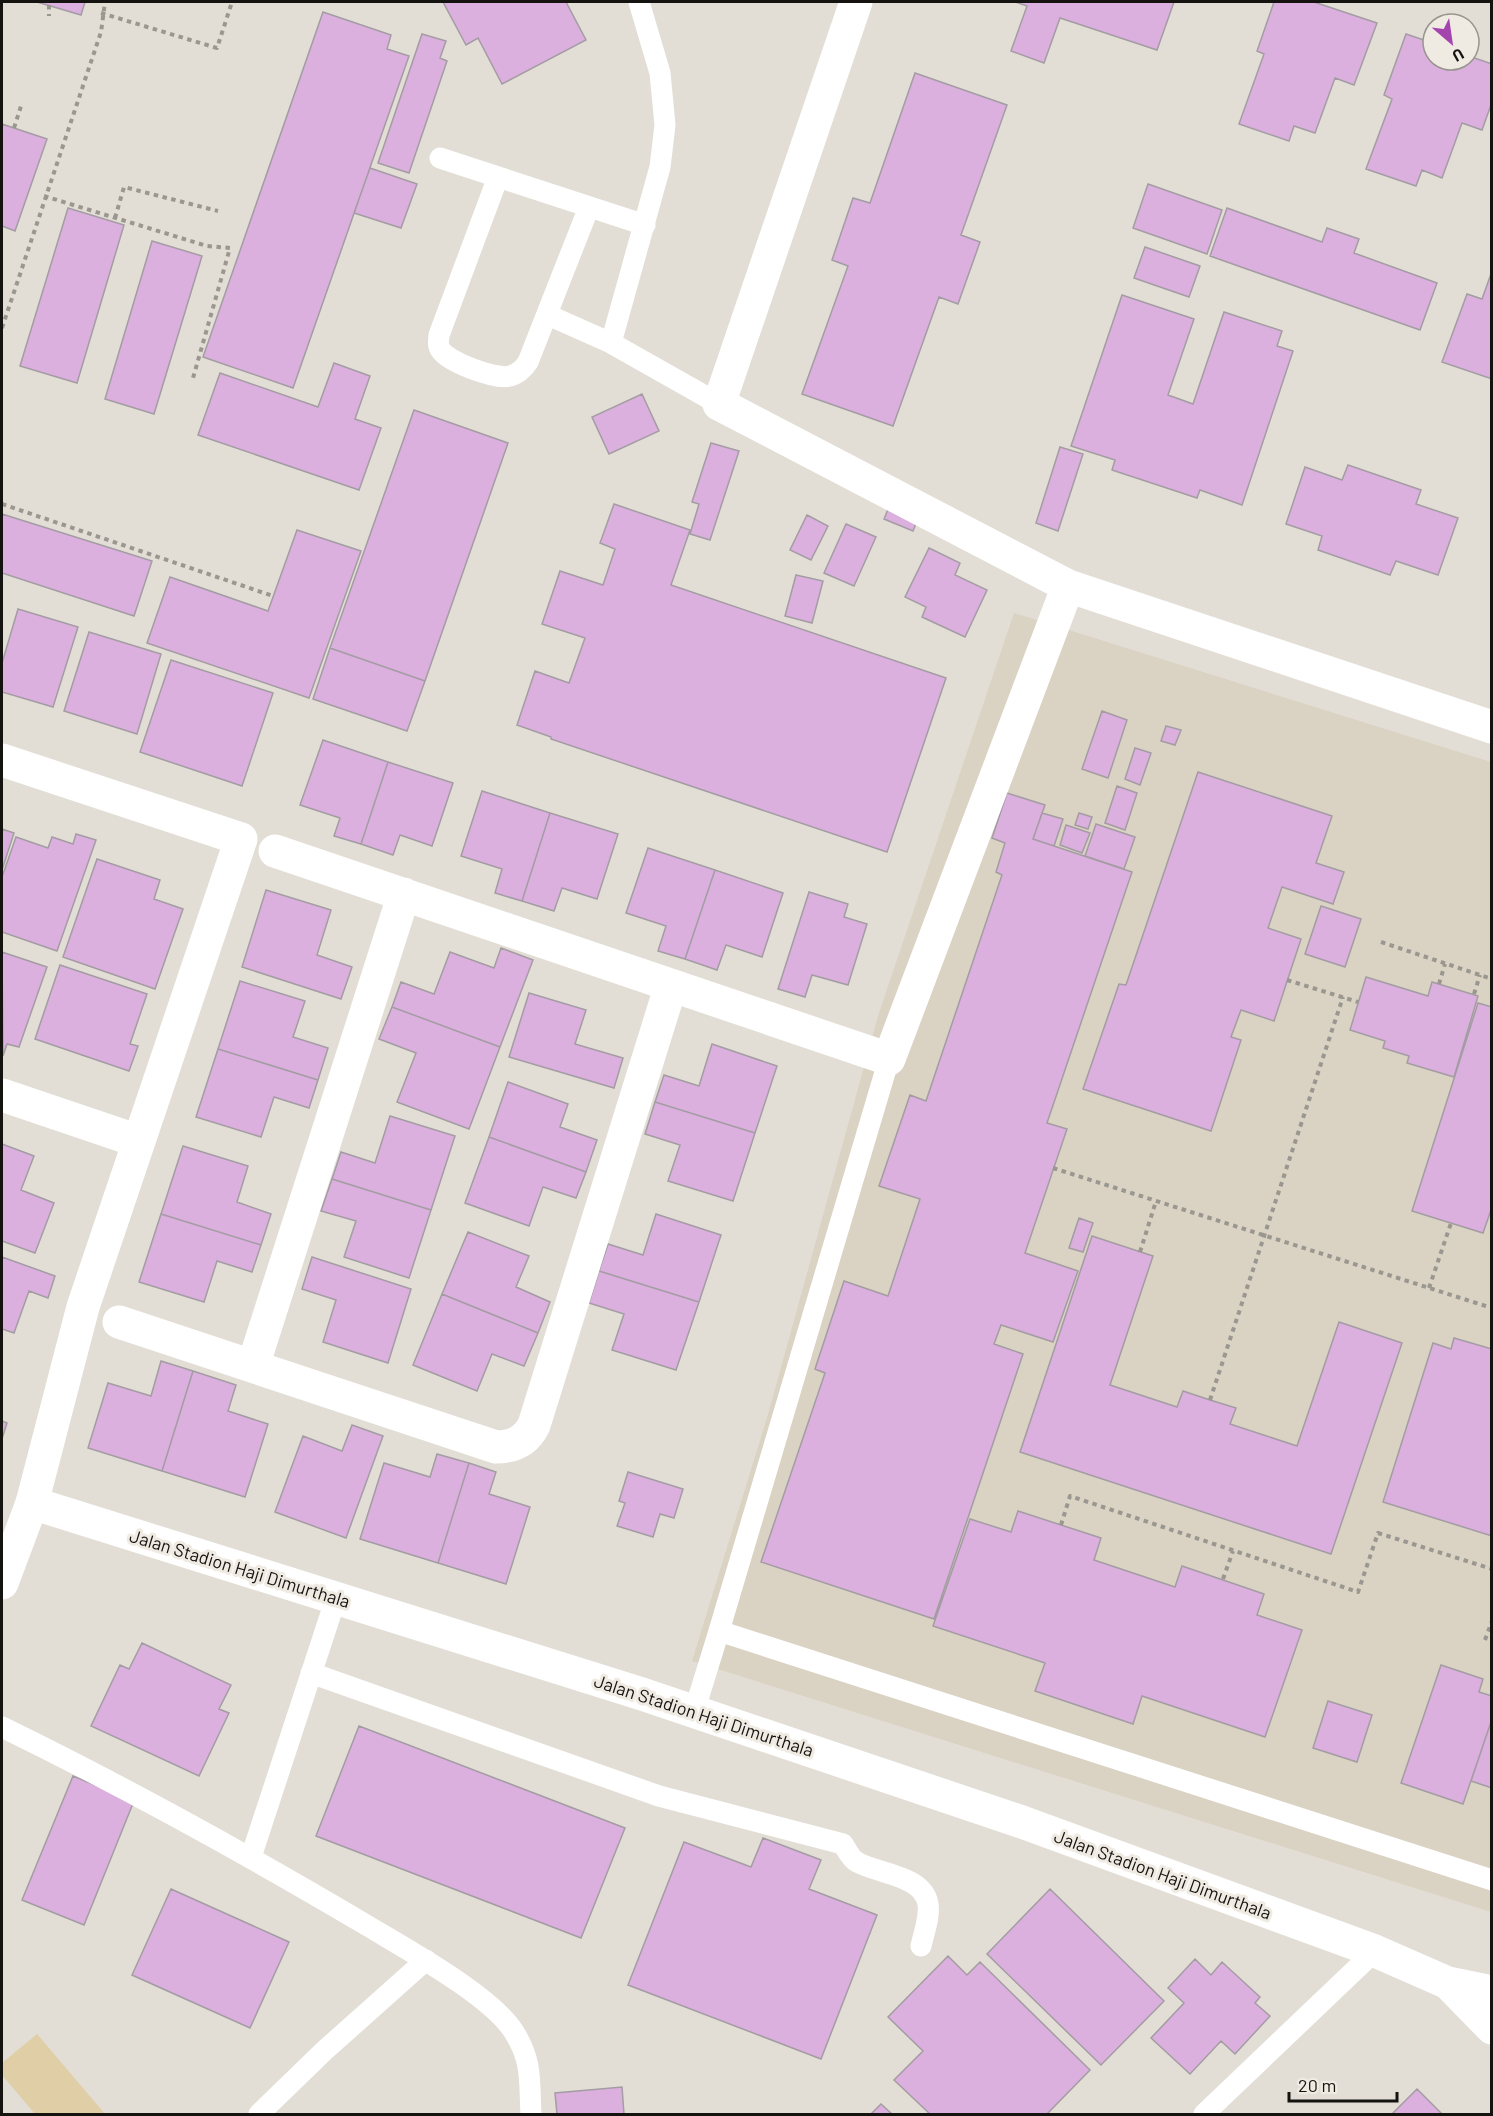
<svg xmlns="http://www.w3.org/2000/svg" width="1493" height="2116" viewBox="0 0 1493 2116" font-family="Barlow,sans-serif">
<rect width="100%" height="100%" fill="#e3ded5"/>
<path fill="#dad2c2" d="M1014,613l477,149v1150l-799,-251 77,-250 109,-395z"/>
<path fill="#e0cea7" d="M37,2034l68,80h-70l-33,-39v-12z"/>
<path fill="#dbb0de" stroke="#a39ca3" stroke-width="1.5" d="M37,2h48l-4,13z
M443,2h123l20,38 -84,44 -24,-46 -12,7z
M1015,2h159l-17,48 -97,-32 -16,45 -33,-12 16,-45z
M1274,2h40l63,21 -23,62 -19,-7 -20,55 -21,-7 -5,15 -50,-17 25,-70 -7,-3z
M323,12l68,23 -4,14 22,7 -116,332 -90,-31z
M422,34l24,7 -6,17 7,3 -38,112 -31,-10z
M1406,34l27,9v17h36v-4l23,8v38l-10,28 -20,-7 -20,55 -20,-8 -6,16 -50,-17 26,-70 -8,-4z
M915,73l92,32 -46,130 19,7 -22,62 -19,-7 -46,129 -91,-32 46,-128 -16,-6 21,-62 17,5z
M2,124l45,15 -32,92 -13,-5z
M370,168l47,16 -16,44 -47,-15z
M1148,184l74,26 -15,44 -74,-26z
M68,208l56,17 -47,158 -57,-17z
M1227,208l95,34 5,-14 32,11 -5,14 83,30 -17,47 -210,-74z
M152,241l50,15 -48,158 -49,-15z
M1145,247l55,19 -11,31 -55,-19z
M1492,271v108l-50,-17 25,-68 15,5z
M1122,295l72,24 -26,76 25,9 31,-92 58,19 -5,15 16,5 -51,154 -42,-15 -3,8 -85,-28 3,-10 -44,-14z
M334,363l36,13 -15,43 26,9 -22,62 -161,-55 22,-62 98,34z
M642,394l17,37 -50,23 -17,-37z
M414,410l94,33 -83,238 -95,-33z
M711,443l28,8 -29,89 -20,-6 9,-30 -7,-2z
M1060,447l23,7 -25,77 -22,-8z
M1348,465l73,25 -5,14 42,14 -20,57 -42,-14 -6,14 -72,-25 4,-14 -36,-12 19,-57 37,13z
M891,502l29,11 -7,18 -29,-12z
M614,504l76,26 -19,55 275,93 -59,174 -336,-113v-2l-34,-12 18,-54 34,12 16,-45 -43,-14 18,-53 43,14 12,-36 -15,-6z
M2,514l150,47 -18,55 -132,-43z
M807,515l21,11 -17,34 -21,-10z
M846,524l30,13 -22,49 -30,-13z
M297,530l64,21 -52,147 -162,-55 23,-66 98,34z
M929,548l31,15 -5,12 32,15 -22,47 -43,-20 4,-10 -21,-10z
M796,575l27,6 -11,42 -27,-7z
M18,609l60,18 -25,80 -51,-15v-29z
M89,632l72,22 -24,80 -73,-23z
M330,648l95,33 -18,50 -94,-32z
M171,660l102,33 -31,93 -102,-34z
M1102,711l25,9 -19,58 -26,-9z
M1166,726l15,4 -6,15 -14,-4z
M323,740l65,22 -27,82 -27,-8 6,-18 -40,-13z
M1135,748l16,5 -11,32 -15,-6z
M388,762l65,21 -21,63 -32,-11 -7,20 -32,-11z
M1198,772l134,44 -16,47 28,9 -11,32 -51,-17 -14,41 33,11 -27,82 -33,-11 -10,27 10,3 -30,91 -128,-42 36,-105 7,1z
M1117,786l20,7 -12,37 -20,-7z
M482,791l68,22 -28,88 -27,-8 7,-24 -41,-13z
M1007,793l38,12 -12,34 99,33 -85,251 20,6 -42,124 53,18 -25,71 -52,-17 -7,19 29,10 -89,265 -173,-57 64,-189 -10,-4 29,-88 44,15 32,-97 -41,-13 31,-91 16,6 76,-226 -6,-3 9,-29 -13,-5z
M550,813l68,21 -21,65 -35,-11 -8,23 -32,-10z
M1042,813l21,6 -9,27 -21,-7z
M1079,813l13,4 -4,12 -13,-4z
M1096,824l39,13 -11,32 -39,-13z
M1066,825l24,8 -8,20 -22,-8z
M2,829l12,4 -12,37z
M76,834l20,6 -39,111 -55,-19v-55l14,-40 32,11 4,-11 21,7z
M648,848l67,22 -30,89 -27,-8 8,-25 -40,-13z
M97,859l63,21 -6,19 29,10 -28,80 -92,-32z
M715,870l68,23 -21,64 -36,-12 -9,25 -32,-11z
M266,890l65,20 -14,45 35,12 -11,32 -99,-32z
M809,892l39,12 -4,13 23,7 -19,61 -36,-10 -7,22 -27,-8z
M1321,906l40,13 -16,48 -40,-13z
M501,948l32,12 -33,87 -108,-40 9,-25 33,12 16,-42 44,16z
M2,952l45,15 -28,80 -12,-3 -4,12z
M60,965l87,29 -17,50 8,2 -9,25 -94,-32z
M1366,977l62,19 4,-14 46,14 -24,81 -47,-14 2,-7 -26,-8 2,-7 -35,-11z
M240,981l65,20 -12,36 35,11 -10,32 -100,-31z
M529,993l57,17 -11,34 48,14 -9,30 -105,-31z
M1478,1003l14,4v200l-9,26 -71,-22z
M392,1007l108,40 -31,82 -72,-27 19,-49 -37,-14z
M712,1044l65,22 -22,67 -100,-31 9,-27 35,11z
M218,1049l100,31 -9,28 -35,-11 -13,40 -65,-20z
M508,1082l60,22 -8,23 37,13 -11,32 -97,-35z
M655,1102l100,31 -22,68 -65,-20 12,-36 -35,-11z
M390,1116l65,20 -24,74 -99,-31 9,-27 34,11z
M489,1137l97,35 -10,26 -33,-11 -14,39 -64,-23z
M2,1144l32,12 -13,34 33,13 -19,50 -33,-12z
M183,1146l65,20 -11,36 34,12 -10,31 -100,-31z
M332,1179l99,31 -22,68 -65,-21 12,-36 -35,-10z
M161,1214l100,31 -9,27 -35,-11 -13,41 -65,-20z
M656,1214l65,21 -22,67 -100,-31 9,-27 35,11z
M1079,1218l14,5 -10,29 -14,-4z
M468,1232l61,24 -13,31 34,15 -12,31 -96,-39z
M1092,1236l61,20 -43,129 67,22 6,-16 27,9 26,8 -6,16 67,22 42,-124 63,21 -71,211 -311,-102z
M2,1257l53,19 -7,22 -19,-7 -15,42 -12,-4z
M312,1257l99,32 -23,74 -65,-21 13,-42 -34,-11z
M599,1271l100,31 -23,68 -64,-20 12,-36 -35,-11z
M442,1294l96,39 -14,33 -32,-12 -15,37 -64,-26z
M1454,1338l38,11v187l-109,-34 50,-159 18,6z
M161,1361l32,10 -31,100 -74,-23 20,-65 43,13z
M193,1371l43,14 -8,26 40,13 -23,73 -83,-26z
M2,1421l5,2 -5,16z
M352,1425l31,11 -37,102 -71,-26 28,-76 39,15z
M437,1454l32,9 -31,100 -78,-24 24,-76 46,14z
M469,1463l27,9 -7,22 41,13 -24,77 -68,-21z
M628,1472l55,17 -9,29 -14,-4 -7,23 -36,-11 8,-23 -6,-2z
M1018,1511l83,27 -7,22 81,27 7,-21 82,28 -7,21 45,15 -37,107 -123,-41 -9,28 -98,-33 10,-28 -112,-37 37,-107 41,13z
M142,1643l89,42 -12,24 10,4 -30,63 -108,-50 29,-61 9,4z
M1441,1665l42,14 -4,13 13,4v23l-29,85 -62,-21z
M1328,1701l44,14 -15,47 -44,-14z
M1492,1719v69l-21,-7z
M359,1726l266,102 -44,110 -265,-102z
M73,1776l61,25 -50,124 -62,-25z
M763,1838l58,22 -12,29 68,26 -56,144 -193,-74 56,-143 67,25z
M171,1889l118,53 -39,86 -118,-53z
M1050,1889l114,112 -63,64 -114,-111z
M948,1956l19,19 13,-13 110,108 -43,44h-117l-36,-34 29,-29 -35,-34z
M1195,1959l16,16 11,-13 38,35 -5,6 15,13 -35,38 -14,-13 -31,33 -39,-36 33,-35 -16,-15z
M622,2087l2,27h-67l-2,-21z
M1417,2089l25,25h-50z
M881,2104l11,10h-21z"/>
<g fill="none" stroke-linecap="round" stroke-linejoin="round">
<path stroke="#9a9790" stroke-width="4" stroke-dasharray="4.5 4.5" stroke-linecap="butt" d="M49,5v11
M101,13l116,35 15,-46
M14,128l8,-25
M44,196l163,50 23,2 -37,130
M115,218l9,-31 94,24
M2,328l99,-296 4,-30
M2,504l271,92
M1381,942l111,37
M1287,980l71,22
M1439,984l6,-20
M1474,994l6,-19
M1053,1168l439,140
M1140,1252l16,-51
M1429,1288l22,-65
M1210,1400l133,-403
M1061,1525l9,-29 288,96 20,-59 114,36
M1223,1579l10,-28
M1485,1640l7,-19"/>
<path stroke="#fff" stroke-width="21" d="M440,158l205,67
M498,177l-59,158c0,5 -2,9 1,14 7,13 56,31 70,27 8,-2 14,-8 18,-14l61,-155
M548,315l63,28 108,61
M611,343l49,-176 5,-42 -5,-52 -21,-71
M889,1059l-170,572 773,249
M311,1673l348,123 184,48c4,6 8,15 14,18 21,12 66,13 71,42 2,13 -4,28 -7,42
M694,1712l25,-81
M2,1727c125,61 246,128 366,199 38,23 124,70 146,106 19,30 15,50 17,82
M251,1857l85,-259
M259,2114l65,-63 102,-91
M1204,2114l171,-163"/>
<path stroke="#fff" stroke-width="33" d="M856,2l-137,402 349,182 424,141
M2,760l239,79 -158,468 -51,196
M275,851l614,208 179,-473
M2,1095l136,46
M119,1322l377,125c17,0 30,-6 38,-22l137,-440
M253,1366l151,-472"/>
<path stroke="#fff" stroke-width="33" d="M2,1583l30,-80 610,191 380,128 353,129 73,32 44,9
M1448,1983l44,45"/>
</g>
<g text-anchor="middle" dominant-baseline="central" stroke-width="6" stroke-linejoin="round" paint-order="stroke">
<g font-size="18" fill="#151310" stroke="#f0ebe2">
<text transform="translate(240 1568) rotate(17)">Jalan Stadion Haji Dimurthala</text>
<text transform="translate(704 1715) rotate(18)">Jalan Stadion Haji Dimurthala</text>
<text transform="translate(1163 1874) rotate(20)">Jalan Stadion Haji Dimurthala</text>
</g>
</g>
<rect width="1493" height="2116" fill="none" stroke="#151310" stroke-width="6"/>
<g transform="translate(1451 42) rotate(151)"><circle r="28" fill="#f0ebe2" stroke="#98958e" stroke-width="1.5"/>
<path d="M0-4.5L10 22L0 15L-10 22Z" fill="#a445ae"/>
<text y="-9" font-size="16" font-weight="bold" text-anchor="middle" fill="#151310">U</text>
</g>
<path d="M1289 2092v9h108v-9" fill="none" stroke="#151310" stroke-width="3"/>
<text x="1298" y="2092" font-size="18" fill="#151310" stroke="#f0ebe2" stroke-width="4.5" paint-order="stroke">20 m</text>
</svg>
